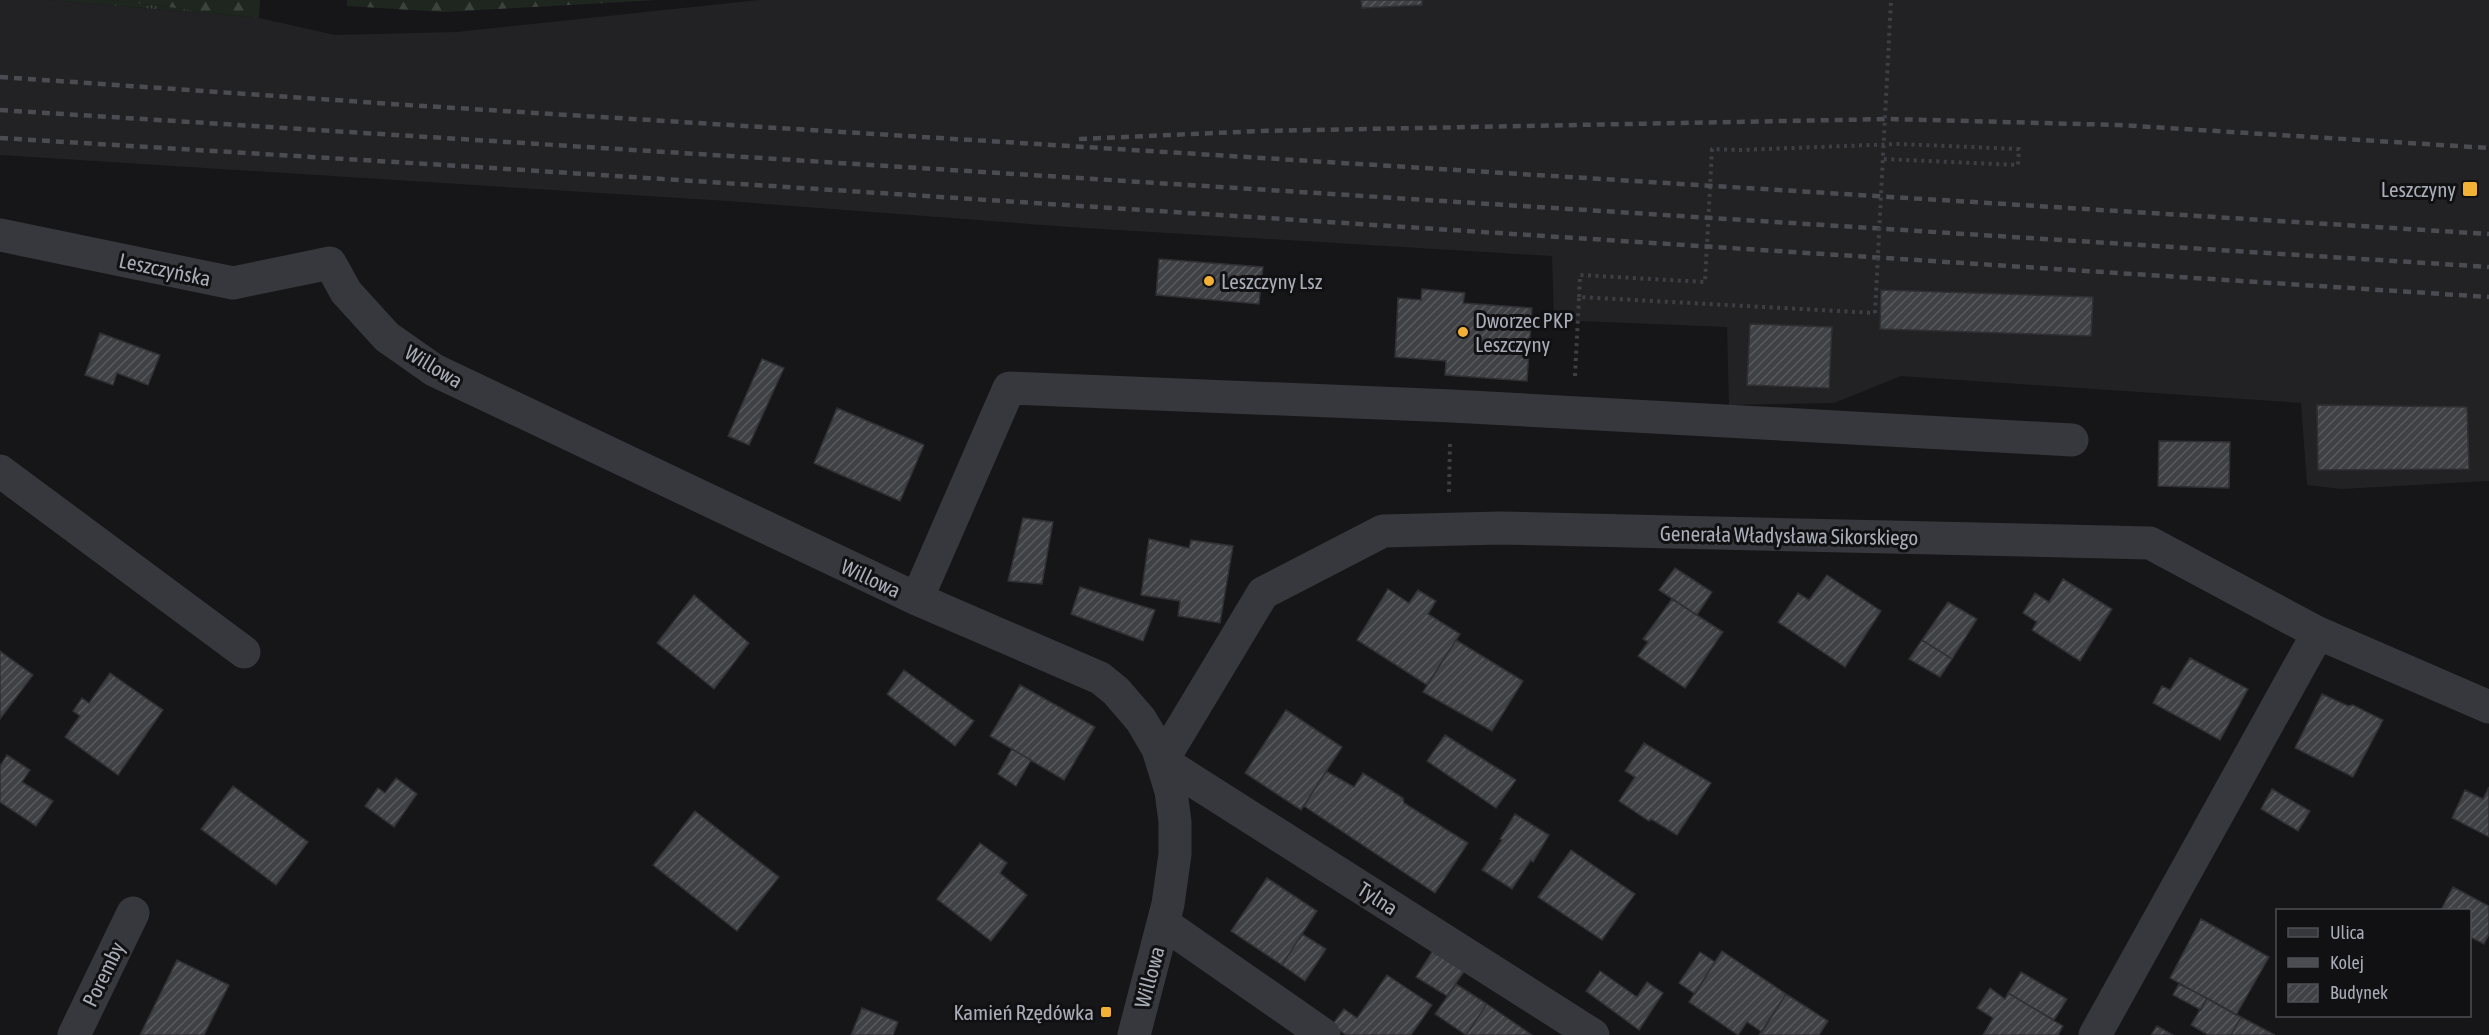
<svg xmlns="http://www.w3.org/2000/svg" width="2489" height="1035" viewBox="0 0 2489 1035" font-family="'Asap Condensed',sans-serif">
<defs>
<pattern id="grass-tufts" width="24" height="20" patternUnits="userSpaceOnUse" patternTransform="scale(1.5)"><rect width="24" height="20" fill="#1e261f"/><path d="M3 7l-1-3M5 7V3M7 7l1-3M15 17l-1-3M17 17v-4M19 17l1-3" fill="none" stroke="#3c433d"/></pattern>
<pattern id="forest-firs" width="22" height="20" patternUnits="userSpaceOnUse" patternTransform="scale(1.5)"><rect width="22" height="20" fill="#1e261f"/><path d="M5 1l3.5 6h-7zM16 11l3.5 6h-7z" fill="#3c433d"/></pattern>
<pattern id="building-hatch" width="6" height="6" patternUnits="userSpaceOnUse" patternTransform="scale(1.5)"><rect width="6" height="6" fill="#404145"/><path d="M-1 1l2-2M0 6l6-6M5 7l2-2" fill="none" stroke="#595a5e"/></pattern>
</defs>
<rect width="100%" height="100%" fill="#161618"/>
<path fill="#222225" d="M0,0h50l209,18 76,17 121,-3 303,-32h1730v481l-148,8 -34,-4 -6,-82 -400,-27 -67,27 -105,2 -2,-78 -173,-7 -2,-64 -483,-29 -342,-26 -727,-46z"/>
<path fill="url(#grass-tufts)" d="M50,0h61l148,18z"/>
<path fill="url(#forest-firs)" d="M111,0h149l-1,18z
M347,0h310l-212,12 -98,-6z"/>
<path fill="url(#building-hatch)" stroke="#303034" stroke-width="1.5" d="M1361,0h61v5l-60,3z
M1159,259l104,8 -4,37 -103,-9z
M1422,289l43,4 -2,10 69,5 -5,73 -82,-6 1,-14 -51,-4 3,-59 23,2z
M1881,290l212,7 -2,39 -211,-7z
M1750,324l82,3 -3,61 -82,-3z
M100,333l60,22 -12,30 -31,-12 -4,12 -28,-10z
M762,359l22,9 -35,77 -21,-9z
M2317,405l150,2 2,62 -151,1z
M837,408l87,37 -24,56 -86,-38z
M2159,441l71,1 -1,46 -71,-2z
M1023,518l30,4 -11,62 -34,-3z
M1149,539l40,9 2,-8 42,6 -13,77 -42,-7 2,-15 -39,-6z
M1675,568l37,24 -15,23 -38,-25z
M1827,575l54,36 -36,56 -67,-45 20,-29 11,7z
M2063,579l49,30 -32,52 -48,-31 5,-8 -14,-9 12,-20 14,9z
M1080,587l75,23 -12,31 -72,-27z
M1388,589l21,14 9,-13 18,11 -8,13 32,20 -33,51 -70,-45z
M694,595l55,48 -35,46 -57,-46z
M1672,599l51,33 -38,56 -47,-32 10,-14 -5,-3z
M1948,602l29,17 -25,40 -30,-19z
M1456,640l67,41 -31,50 -69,-39z
M1922,640l30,19 -12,18 -31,-18z
M0,651l33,24 -33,44z
M2190,658l58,31 -28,51 -67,-37 9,-17 8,4z
M904,670l70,51 -19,25 -68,-52z
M110,673l53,37 -45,65 -53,-38 15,-21 -7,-5 9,-13 7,5z
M1020,685l75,42 -31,53 -74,-44z
M2322,694l26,12 5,-1 30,15 -30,57 -58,-29z
M1286,710l56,37 -41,63 -56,-37z
M1445,735l71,45 -20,28 -69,-47z
M1644,743l67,40 -34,52 -26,-16 -2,2 -30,-20 16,-24 -10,-6z
M1012,749l19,11 -15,26 -18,-12z
M7,755l23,15 -8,12 31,19 -17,25 -36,-24v-36z
M1326,771l28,16 9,-14 40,25 1,5 64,40 -33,50 -131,-87z
M396,778l21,16 -23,33 -29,-21 13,-18 7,5z
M233,786l75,56 -32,43 -75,-56z
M2489,787v50l-37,-19 13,-28 18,9z
M2272,789l38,22 -12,20 -37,-22z
M695,811l84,66 -42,54 -84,-66z
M1515,814l34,21 -16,27 -2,-2 -19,29 -30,-19 20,-30 -2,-1z
M980,843l27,20 -7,10 27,22 -36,46 -54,-42z
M1571,850l64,44 -33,46 -64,-43z
M1267,878l50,33 -35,54 -51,-34z
M2453,887l36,19v28l-5,10 -14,-7v-27h-29z
M2201,919l68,38 -33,58 -66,-37z
M1302,934l24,15 -21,32 -23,-16z
M1439,941l33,19 -25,36 -31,-19z
M1722,951l64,43 -24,38 -15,-10 -9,13 -49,-33z
M1700,952l15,10 -20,32 -16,-11z
M177,960l52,25 -25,50h-64z
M1600,971l37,26 10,-15 16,11 -24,37 -53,-39z
M2021,972l46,27 -13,21 -46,-27z
M1387,975l45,30 -21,30h-65l-14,-10 12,-16 13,9z
M1456,984l31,20 -21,31 -31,-21z
M2179,984l28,14 -6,12 -28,-15z
M1990,988l15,11 3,-6 55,33 -5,9h-75l10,-17 -16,-10z
M1786,994l42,27 -9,14h-60z
M2207,998l34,19 -10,18h-23l-17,-10z
M1487,1004l16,11 29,20h-66z
M862,1008l36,14 -5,13h-42z
M2241,1017l34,18h-44z
M2157,1026l16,9h-22z"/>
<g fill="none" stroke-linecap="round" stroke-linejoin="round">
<path stroke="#3d3f44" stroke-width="4" stroke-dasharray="3 4.5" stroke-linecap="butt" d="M1579,297l1,-22 125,7 7,-133 28,1 158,-6 121,5 -1,16 -135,-6
M1575,376l4,-79 296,16
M1449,492l1,-49"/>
<path stroke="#37383d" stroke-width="33" d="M0,235l233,48 97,-20 16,29 41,45 47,33 483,229 183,79 16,13 25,29 17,29 13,42 4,31v32l-7,50 -34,131
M0,471l244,181
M917,599l92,-211 443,18 620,34
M1162,761l101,-168 120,-62 117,-3 650,15 168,90 171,74
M1162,761l431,274
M1163,923l161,112
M74,1035l59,-122
M2095,1035l223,-402"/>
<path stroke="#4a4c52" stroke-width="4.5" stroke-dasharray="8 6" stroke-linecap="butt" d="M0,77l407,28 2082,129
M0,110l2489,157
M0,138l477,29 2012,130
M1079,139l182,-8 629,-12 229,6 370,23"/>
<path stroke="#3d3f44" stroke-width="4" stroke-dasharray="3 4.5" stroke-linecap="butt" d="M1875,313l16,-313"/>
</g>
<g fill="#f2b134" stroke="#111113" stroke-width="2">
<rect x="2462" y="181" width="16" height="16" rx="3"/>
<circle cx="1209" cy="281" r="6"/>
<circle cx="1463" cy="332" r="6"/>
<rect x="1100" y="1006" width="12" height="12" rx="3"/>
</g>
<g text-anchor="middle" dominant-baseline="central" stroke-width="6" stroke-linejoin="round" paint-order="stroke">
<g font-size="21" fill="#a8adb8" stroke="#111113" text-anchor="end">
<text x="2456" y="189">Leszczyny</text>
<text x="1221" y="281" text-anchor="start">Leszczyny Lsz</text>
<text x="1475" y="320" text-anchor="start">Dworzec PKP<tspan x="1475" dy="24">Leszczyny</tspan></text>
<text x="1094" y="1012">Kamień Rzędówka</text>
</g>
<g font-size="21" fill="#a8adb8" stroke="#111113">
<text transform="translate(165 269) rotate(12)">Leszczyńska</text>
<text transform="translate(434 366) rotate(31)">Willowa</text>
<text transform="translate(1789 535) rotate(1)">Generała Władysława Sikorskiego</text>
<text transform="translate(871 578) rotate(25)">Willowa</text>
<text transform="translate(1378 898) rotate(33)">Tylna</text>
<text transform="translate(103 974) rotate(-64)">Poremby</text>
<text transform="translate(1149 977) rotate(-75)">Willowa</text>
</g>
</g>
<rect x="2276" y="909" width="195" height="108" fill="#111113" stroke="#4d4f55" stroke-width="1.5"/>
<rect x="2288" y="928" width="30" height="9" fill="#37383d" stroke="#4d4f55" stroke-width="1.5"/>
<text x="2330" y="939" font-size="18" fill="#a8adb8">Ulica</text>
<rect x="2288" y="958" width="30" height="9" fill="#4a4c52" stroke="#4d4f55" stroke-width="1.5"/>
<text x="2330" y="969" font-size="18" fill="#a8adb8">Kolej</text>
<rect x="2288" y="984" width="30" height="18" fill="url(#building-hatch)" stroke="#4d4f55" stroke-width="1.5"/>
<text x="2330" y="999" font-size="18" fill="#a8adb8">Budynek</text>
</svg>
